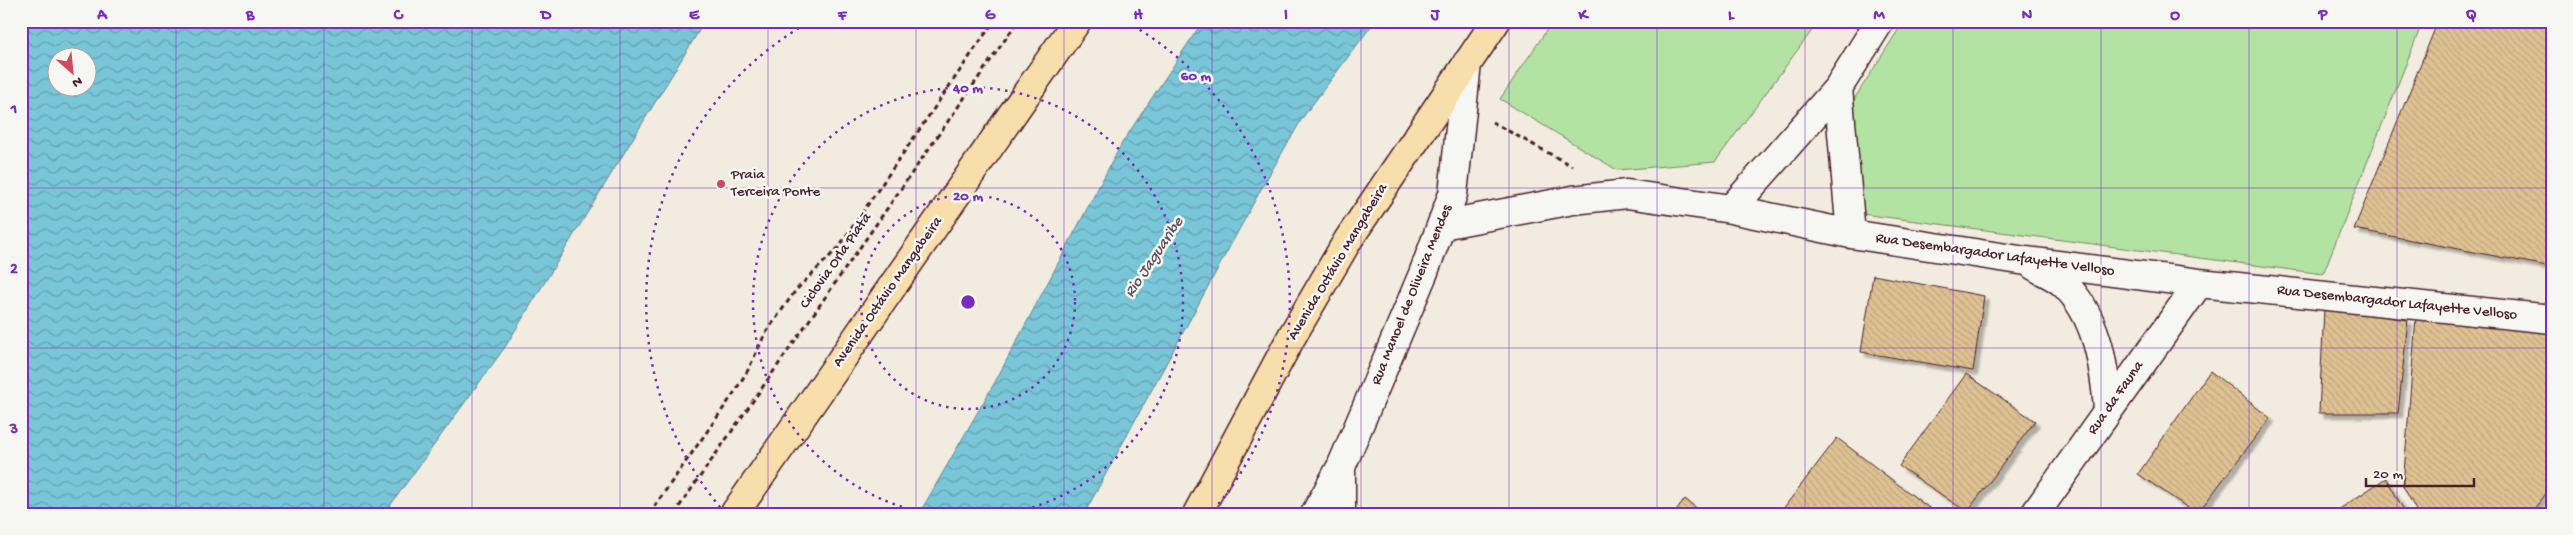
<svg xmlns="http://www.w3.org/2000/svg" width="2573" height="535" viewBox="0 0 2573 535" font-family="'Gochi Hand',sans-serif">
<defs>
<pattern id="water-waves" width="16" height="10" patternUnits="userSpaceOnUse" patternTransform="scale(1.25)"><rect width="16" height="10" fill="#79c6d8"/><path d="M0 5q4-4 8 0t8 0" fill="none" stroke="#65a0af"/></pattern>
<pattern id="building-back-hatch" width="6" height="6" patternUnits="userSpaceOnUse" patternTransform="scale(1.25)"><rect width="6" height="6" fill="#dfc293"/><path d="M-1 5l2 2M0 0l6 6M5-1l2 2" fill="none" stroke="#c1a67f"/></pattern>
<filter id="shadow"><feDropShadow dx="4.5" dy="4.5" stdDeviation="1" flood-color="#0004"/></filter>
</defs>
<rect width="100%" height="100%" fill="#f1ecdf"/>
<filter id="ink" filterUnits="userSpaceOnUse"><feTurbulence type="fractalNoise" baseFrequency=".02" numOctaves="2"/><feDisplacementMap in="SourceGraphic" scale="10" xChannelSelector="R" yChannelSelector="G"/><feConvolveMatrix kernelMatrix="1 2 1 2 8 2 1 2 1" color-interpolation-filters="sRGB"/></filter>
<g filter="url(#ink)">
<path fill="#b2e3a3" stroke="#7e8167" d="M1553,21h266l-104,141 -98,8 -117,-71z
M1904,21h519l-100,253 -461,-60 -11,-110z"/>
<path fill="url(#water-waves)" stroke="#668393" fill-rule="evenodd" d="M21,21h684l-200,326 -121,167h-363zM58,58h30v30h-30z
M1203,21h172l-72,96 -38,65 -181,332h-165l76,-132 127,-239z"/>
<path fill="url(#building-back-hatch)" stroke="#4a1f2b" filter="url(#shadow)" d="M2438,21h114v246l-198,-38z
M1873,275l111,21 -11,75 -112,-19z
M2324,308l84,12 -10,93h-79z
M2416,318l136,12v149l-7,16 -15,19h-112l-15,-28z
M2210,371l60,47 -73,96 -59,-40z
M1966,374l69,47 -68,91 -68,-46z
M1837,438l100,76h-158z
M2386,478l20,36h-74z
M1685,499l19,15h-30z"/>
<g fill="none" stroke-linecap="round" stroke-linejoin="round">
<defs>
<path id="minor" d="M1838,88l13,146
M1731,209l107,-121 42,-67
M1442,225l131,-25 54,-6 104,15 120,25 175,27 173,22 353,36
M2033,265c9,6 22,11 30,18 34,32 41,81 45,125
M1315,514l26,-47 33,-77 49,-116 30,-80 14,-131
M1341,514v-43
M2035,514l164,-231"/>
<path id="primary" d="M734,514l343,-493
M1197,514l95,-178 56,-96 148,-219"/>
</defs>
<use href="#minor" stroke="#4a1f2b" stroke-width="31"/>
<use href="#primary" stroke="#4a1f2b" stroke-width="31"/>
<path stroke="#4a1f2b" stroke-width="3" stroke-dasharray="5 4" stroke-linecap="butt" d="M1492,122l80,44
M649,514l83,-118 16,-26 17,-36 31,-44 42,-42 156,-227
M674,514l344,-493"/>
<use href="#minor" stroke="#f6f6f2" stroke-width="28"/>
<use href="#primary" stroke="#f8deab" stroke-width="28"/>
</g>
</g>
<path fill="none" stroke="#7b2cbf" stroke-width="1" stroke-opacity="0.55" d="M176,21v493M324,21v493M472,21v493M620,21v493M768,21v493M916,21v493M1064,21v493M1212,21v493M1361,21v493M1509,21v493M1657,21v493M1805,21v493M1953,21v493M2101,21v493M2249,21v493M2397,21v493M21,188h2531M21,348h2531"/>
<g fill="none" stroke="#7b2cbf" stroke-width="2.5" stroke-dasharray="2.5 5">
<circle cx="968" cy="302" r="107"/>
<path d="M931 514A215 215 0 1 1 1005 514"/>
<path d="M725 513A322 322 0 0 1 809 22M1127 22A322 322 0 0 1 1211 513"/>
</g>
<circle fill="#d1495b" stroke="#f6f6f2" stroke-width="2" cx="721" cy="184" r="5"/>
<g text-anchor="middle" dominant-baseline="central" stroke-width="5" stroke-linejoin="round" paint-order="stroke">
<g font-size="15" fill="#4a1f2b" stroke="#f6f6f2" text-anchor="start">
<text x="731" y="175">Praia<tspan x="731" dy="17">Terceira Ponte</tspan></text>
</g>
<g font-size="15" fill="#4a1f2b" stroke="#f6f6f2">
<text transform="translate(1995 255) rotate(8)">Rua Desembargador Lafayette Velloso</text>
<text transform="translate(836 261) rotate(-55)">Ciclovia Orla Piatã</text>
<text transform="translate(1338 262) rotate(-59)">Avenida Octávio Mangabeira</text>
<text transform="translate(888 292) rotate(-55)">Avenida Octávio Mangabeira</text>
<text transform="translate(1412 295) rotate(-68)">Rua Manoel de Oliveira Mendes</text>
<text transform="translate(2397 303) rotate(6)">Rua Desembargador Lafayette Velloso</text>
<text transform="translate(2116 398) rotate(-55)">Rua da Fauna</text>
</g>
<g font-size="16" font-style="italic" fill="#58515f" stroke="#f6f6f2">
<text transform="translate(1155 258) rotate(-56)">Rio Jaguaribe</text>
</g>
</g>
<circle cx="968" cy="302" r="8" fill="#7b2cbf" stroke="#f6f6f2" stroke-width="2.5"/>
<g font-size="15" text-anchor="middle" font-weight="bold" fill="#7b2cbf" stroke="#f6f6f2" stroke-width="5" stroke-linejoin="round" paint-order="stroke">
<text x="1196" y="80">60 m</text>
<text x="968" y="92">40 m</text>
<text x="968" y="200">20 m</text>
</g>
<rect width="2573" height="535" fill="none" stroke="#f6f6f2" stroke-width="55"/>
<g transform="translate(72 72) rotate(153)"><circle r="24" fill="#f6f6f2" stroke="#b1a0a2"/>
<path d="M0-4L9 19L0 12L-9 19Z" fill="#d1495b"/>
<text y="-8" font-size="14" font-weight="bold" text-anchor="middle" fill="#4a1f2b">N</text>
</g>
<path d="M2366 478v8h108v-8" fill="none" stroke="#4a1f2b" stroke-width="2.5"/>
<text x="2373" y="478" font-size="15" fill="#4a1f2b" stroke="#f6f6f2" stroke-width="4" paint-order="stroke">20 m</text>
<rect x="28" y="28" width="2518" height="480" fill="none" stroke="#7b2cbf" stroke-width="2"/>
<g font-size="16" text-anchor="middle" font-weight="bold" fill="#7b2cbf">
<text x="102" y="19">A</text>
<text x="250" y="19">B</text>
<text x="398" y="19">C</text>
<text x="546" y="19">D</text>
<text x="694" y="19">E</text>
<text x="842" y="19">F</text>
<text x="990" y="19">G</text>
<text x="1138" y="19">H</text>
<text x="1286" y="19">I</text>
<text x="1435" y="19">J</text>
<text x="1583" y="19">K</text>
<text x="1731" y="19">L</text>
<text x="1879" y="19">M</text>
<text x="2027" y="19">N</text>
<text x="2175" y="19">O</text>
<text x="2323" y="19">P</text>
<text x="2471" y="19">Q</text>
<text x="14" y="113">1</text>
<text x="14" y="273">2</text>
<text x="14" y="433">3</text>
</g>
</svg>
